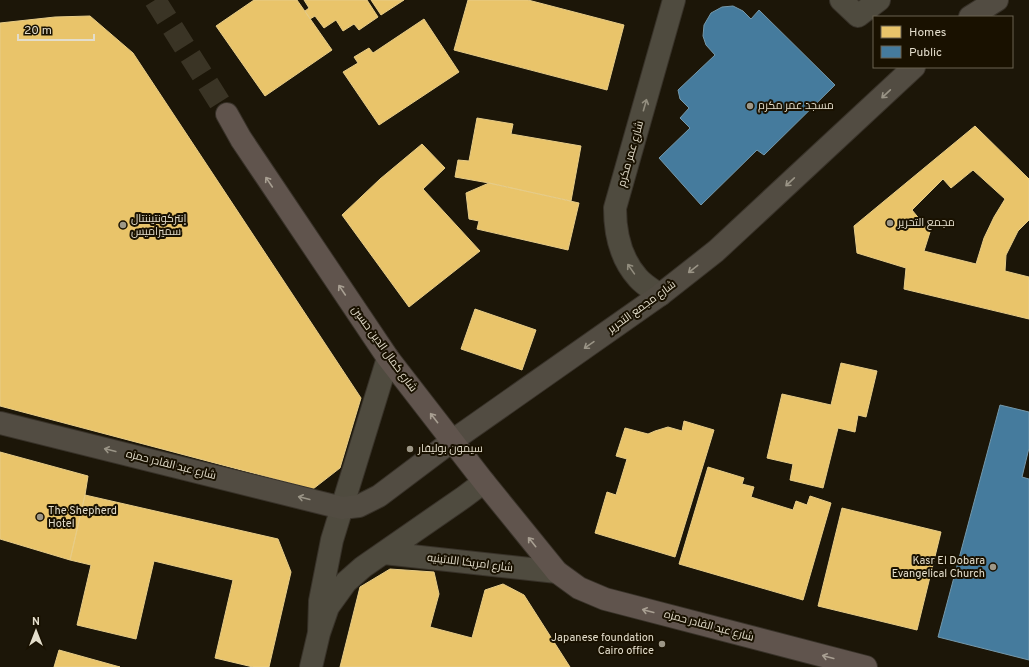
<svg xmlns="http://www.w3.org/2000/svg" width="1029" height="667" viewBox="0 0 1029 667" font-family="Overpass,Cairo,sans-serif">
<rect width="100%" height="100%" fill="#1c1608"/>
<path fill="#e9c46a" stroke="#e7cc87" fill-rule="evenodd" d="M254,0h43l35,50 -67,46 -49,-70z
M304,0h63l11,17 -19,13 -5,-6 -11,7 -7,-11 -12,8 -9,-12 -5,3 -5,-8 4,-3z
M371,0h33l-23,15z
M468,0h60l96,25 -17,65 -153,-40z
M90,16l43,37 228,345 -21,70 -27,21 -313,-83v-383l55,-6z
M424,19l35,53 -80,53 -36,-53 15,-9 -4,-6 15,-9 4,5z
M477,118l36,6 -2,10 70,12 -10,55 -82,-18 -34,-6 3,-17 11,1z
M975,126l54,53v41l-11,11 -12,24 -1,16 24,6v42l-125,-30 2,-21 -49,-15 -3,-27zM973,170l32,29 -11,18 -10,21 -8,26 -52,-13 6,-19 -18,-22 31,-31 8,9z
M422,144l23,24 -22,21 57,62 -71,56 -67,-92 38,-36z
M489,183l90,20 -11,47 -91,-21 2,-8 -10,-2 -3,-26z
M475,309l61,21 -14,40 -61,-21z
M841,363l36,8 -11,46 -8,-2 -3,17 -17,-4 -15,60 -33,-8 3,-16 -26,-6 15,-64 49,11z
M684,421l30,9 -39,127 -80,-24 12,-41 9,3 11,-36 -11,-3 9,-28 23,6 7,-3 13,-4 14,4z
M0,452l88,24 -3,19 -15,65 -70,-21z
M708,467l36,11 -2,6 12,3 -3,10 42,13 3,-9 11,4 3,-9 21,7 -28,97 -124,-36z
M85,495l193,44 13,33 -22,95h-16l-38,-9 18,-78 -79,-19 -18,78 -59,-14 14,-60 -21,-5z
M842,508l99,24 -24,98 -99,-24z
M390,569l44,3 5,22 -9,33 42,11 13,-48 18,-6 21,11 46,72h-230l20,-80z
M59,650l61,17h-66z"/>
<path fill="#457b9d" stroke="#7498ab" d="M733,6l10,5 8,8 8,-9 76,75 -71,70 -7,-5 -56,55 -42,-47 31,-30 -10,-10 9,-10 -9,-9 -2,-9 37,-35 -9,-10 -3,-9 1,-11 7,-12 11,-6z
M1000,405l29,7v36l-7,29 7,2v181l-91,-23z"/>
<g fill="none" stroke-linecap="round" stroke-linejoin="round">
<path stroke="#3a3425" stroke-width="22" stroke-dasharray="22 11" stroke-linecap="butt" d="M155,0l72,114"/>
<defs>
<path id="street" d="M841,0l17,16 21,-16
M660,295c-7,-5 -16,-10 -22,-17 -18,-20 -23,-44 -23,-70l59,-208
M384,553l173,19
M319,633l1,-32 12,-61 56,-182
M311,667l8,-34 9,-26 18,-25 17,-15 101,-70 20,-15"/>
<path id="secondary" d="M970,17l27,-17
M0,423l342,85 17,-2 20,-10 73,-55 208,-146 56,-44 198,-184"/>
<path id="highway" d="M227,114l14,25 147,219 96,124 73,90 22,16 26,11 261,68"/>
</defs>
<use href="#street" stroke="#383229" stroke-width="24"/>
<use href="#secondary" stroke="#383229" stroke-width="24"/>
<use href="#highway" stroke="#383229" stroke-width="24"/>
<use href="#street" stroke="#4f4b3f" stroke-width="22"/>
<use href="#secondary" stroke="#524c42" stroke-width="22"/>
<use href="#highway" stroke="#60544d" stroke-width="22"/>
</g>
<defs><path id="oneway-shaft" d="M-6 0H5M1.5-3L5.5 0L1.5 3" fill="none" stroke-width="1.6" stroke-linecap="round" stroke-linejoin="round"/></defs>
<g stroke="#9a9486">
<use href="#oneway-shaft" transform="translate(886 94) rotate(137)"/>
<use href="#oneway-shaft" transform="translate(790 182) rotate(137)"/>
<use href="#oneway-shaft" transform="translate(693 269) rotate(142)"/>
<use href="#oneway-shaft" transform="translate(589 345) rotate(145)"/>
<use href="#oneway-shaft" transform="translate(110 450) rotate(-166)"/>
<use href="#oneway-shaft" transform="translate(304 498) rotate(-166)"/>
</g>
<g stroke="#928d7e">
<use href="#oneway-shaft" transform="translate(645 105) rotate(-74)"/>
<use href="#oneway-shaft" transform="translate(631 269) rotate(-125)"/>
</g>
<g stroke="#a89f92">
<use href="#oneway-shaft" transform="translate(269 182) rotate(-124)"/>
<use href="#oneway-shaft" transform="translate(342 290) rotate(-124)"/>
<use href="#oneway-shaft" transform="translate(434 418) rotate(-128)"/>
<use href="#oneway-shaft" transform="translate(532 542) rotate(-129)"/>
<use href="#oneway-shaft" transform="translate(648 611) rotate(-165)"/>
<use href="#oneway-shaft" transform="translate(828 657) rotate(-165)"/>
</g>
<g fill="#9d9787" stroke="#191100" stroke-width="1.5">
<circle cx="750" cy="106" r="4"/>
<circle cx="890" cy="223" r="4"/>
<circle cx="123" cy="225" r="4"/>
<circle cx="410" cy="449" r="4"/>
<circle cx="40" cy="517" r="4"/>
<circle cx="993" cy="567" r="4"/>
<circle cx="662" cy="644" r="4"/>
</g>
<g text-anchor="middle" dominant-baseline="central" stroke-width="4" stroke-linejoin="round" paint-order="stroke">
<g font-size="11" fill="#e3ddcb" stroke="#191100" text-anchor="start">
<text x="758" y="106">مسجد عمر مكرم</text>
<text x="131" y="219">إنتركونتيننتال<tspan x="131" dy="13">سميراميس</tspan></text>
<text x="898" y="223">مجمع التحرير</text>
<text x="418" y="449">سيمون بوليفار</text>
<text x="48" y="511">The Shepherd<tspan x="48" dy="13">Hotel</tspan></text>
<text x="985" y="561" text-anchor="end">Kasr El Dobara<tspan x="985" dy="13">Evangelical Church</tspan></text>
<text x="654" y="638" text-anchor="end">Japanese foundation<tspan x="654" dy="13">Cairo office</tspan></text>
</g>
<g font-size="11" fill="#e3ddcb" stroke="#191100">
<text transform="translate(631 154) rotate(-74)">شارع عمر مكرم</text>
<text transform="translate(642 307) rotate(-36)">شارع مجمع التحرير</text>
<text transform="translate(384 349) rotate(54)">شارع كمال الدين حسين</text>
<text transform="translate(171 465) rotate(14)">شارع عبد القادر حمزه</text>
<text transform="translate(470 563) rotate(7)">شارع امريكا اللاتينيه</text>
<text transform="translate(709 626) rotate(15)">شارع عبد القادر حمزه</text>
</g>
</g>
<rect x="873" y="16" width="140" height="52" fill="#191100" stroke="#6a6351"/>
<rect x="881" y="26" width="20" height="12" fill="#e9c46a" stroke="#6a6351"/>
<text x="909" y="36" font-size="12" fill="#e3ddcb">Homes</text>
<rect x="881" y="46" width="20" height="12" fill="#457b9d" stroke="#6a6351"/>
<text x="909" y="56" font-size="12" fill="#e3ddcb">Public</text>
<g transform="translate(36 631)" stroke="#191100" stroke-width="3" paint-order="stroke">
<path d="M0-3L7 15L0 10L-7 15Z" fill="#e3ddcb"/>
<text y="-6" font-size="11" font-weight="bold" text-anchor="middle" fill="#e3ddcb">N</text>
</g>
<path d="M18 34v6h76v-6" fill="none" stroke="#e3ddcb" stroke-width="2"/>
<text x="24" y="34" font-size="12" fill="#e3ddcb" stroke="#191100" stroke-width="3" paint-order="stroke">20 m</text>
</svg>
